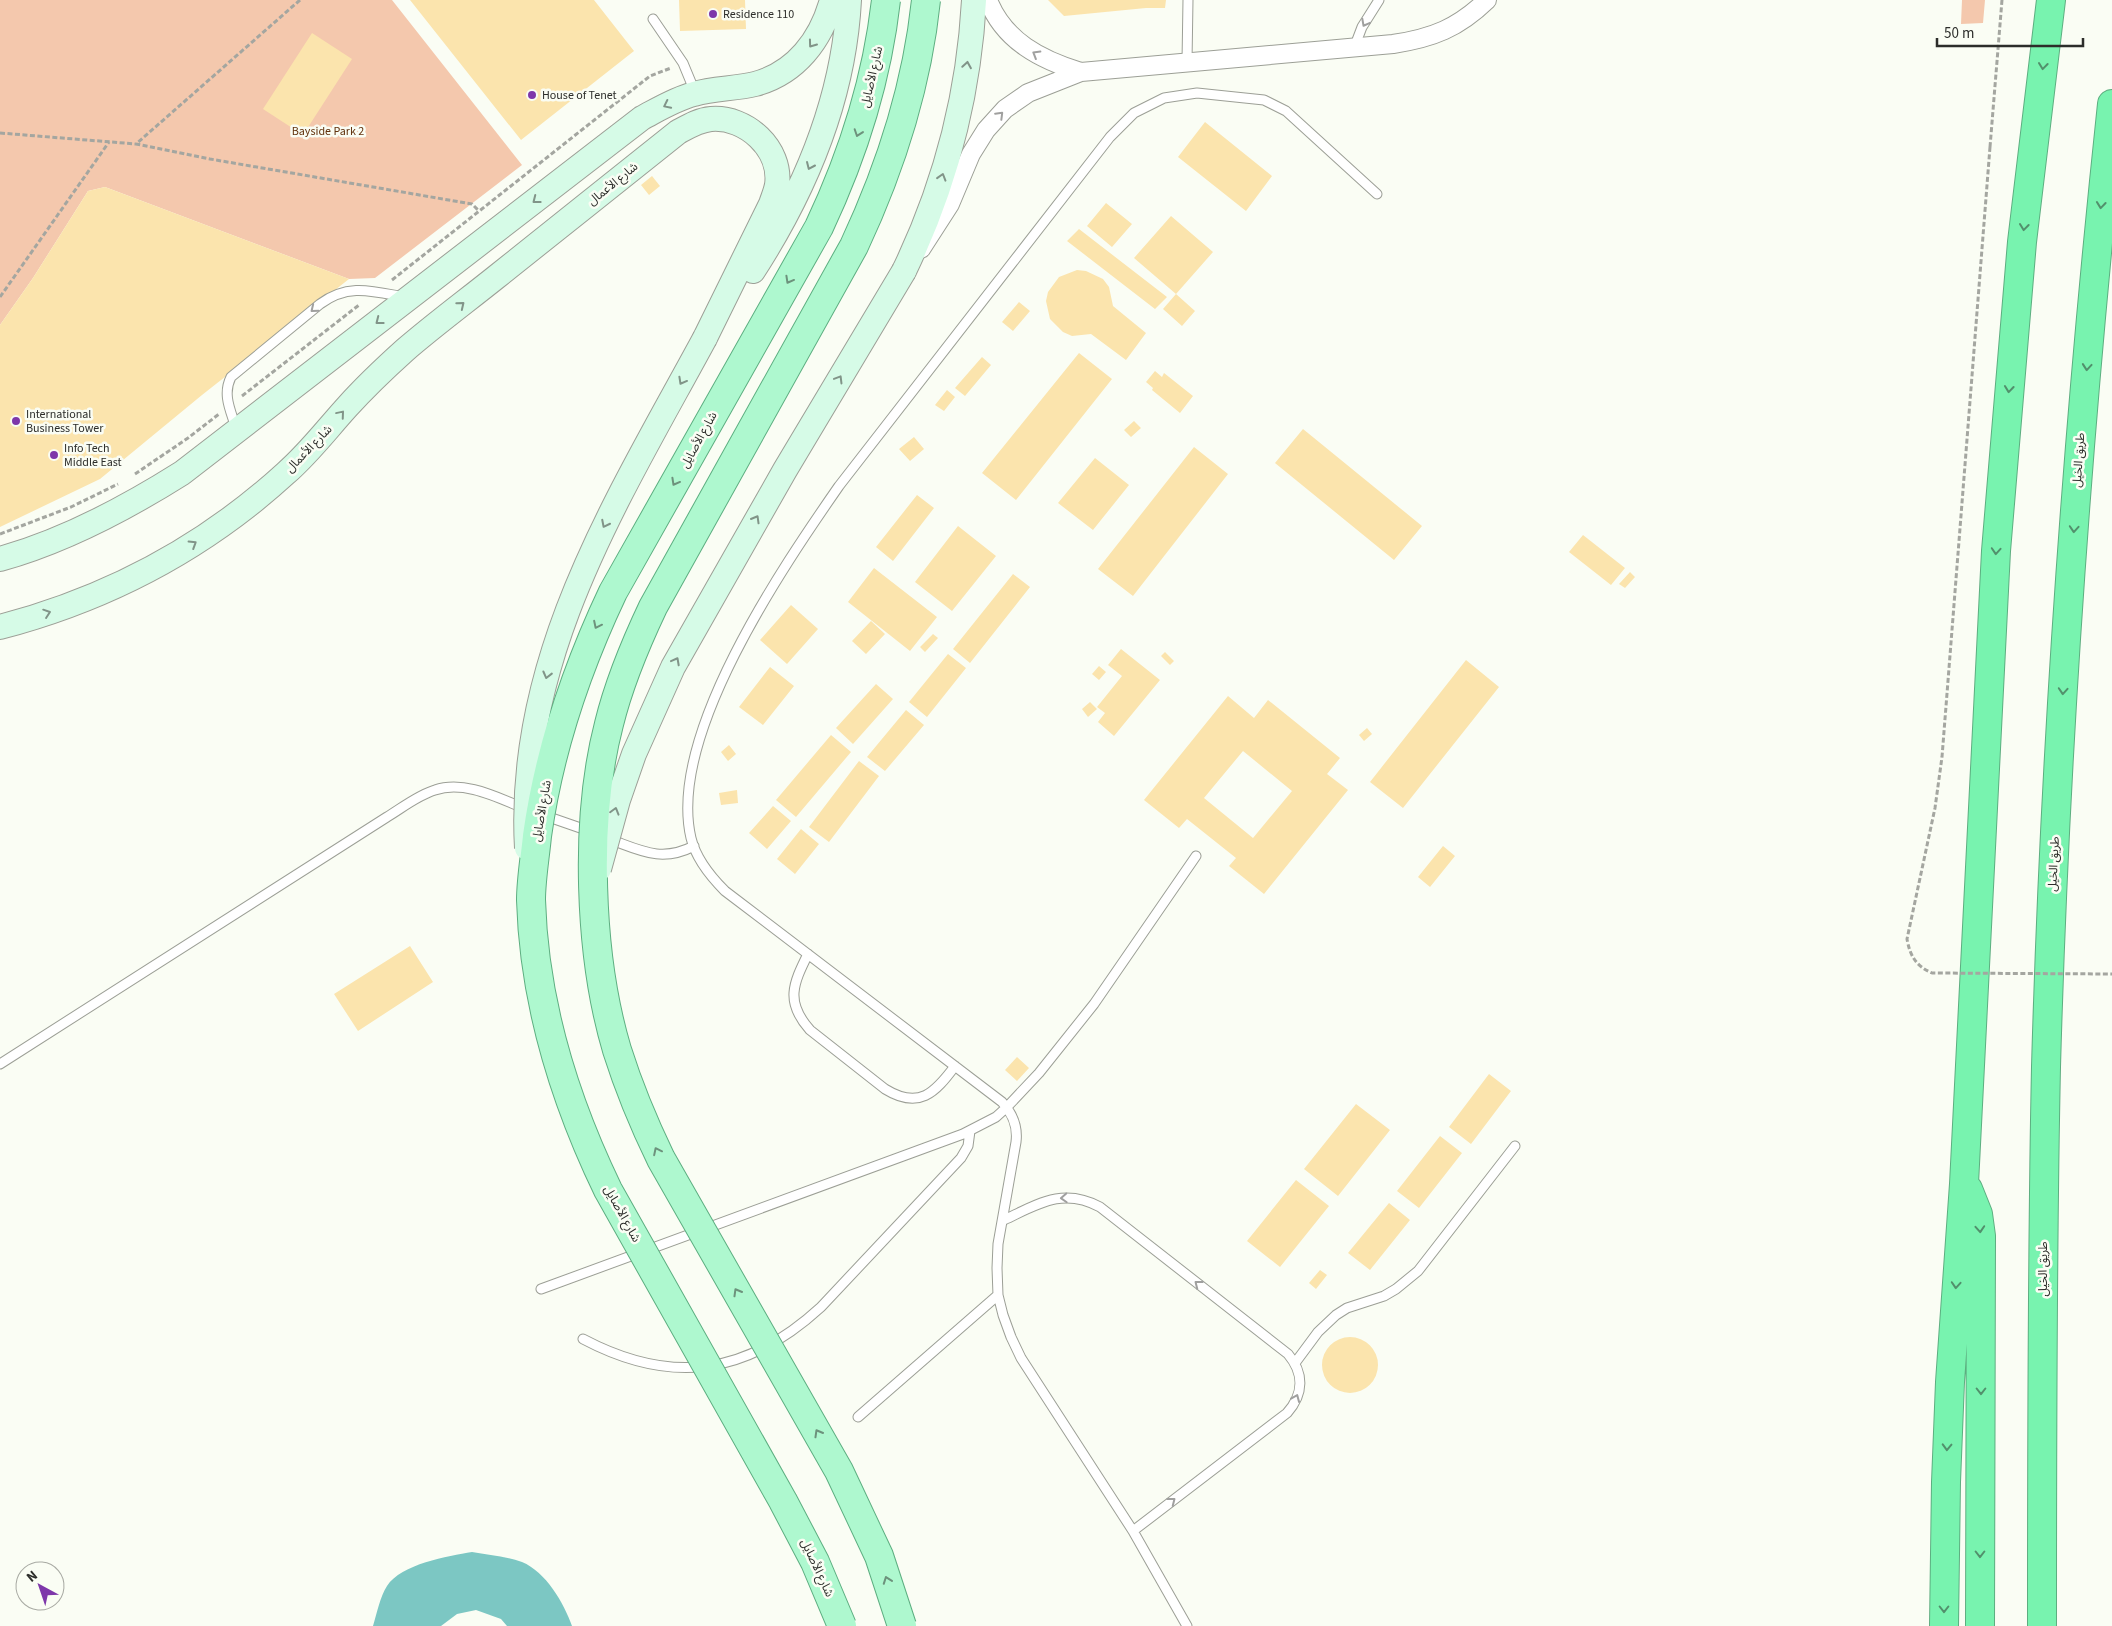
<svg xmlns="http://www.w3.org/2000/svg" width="2112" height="1626" viewBox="0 0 2112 1626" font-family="'Source Sans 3','Noto Sans Arabic',sans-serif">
<rect width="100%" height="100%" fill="#fafdf4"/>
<path fill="#f4c8ad" d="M0,0h392l130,165 -147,113 -26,1 -244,-92 -17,4 -55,87 -33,47z
M1962,0h23l-2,23 -22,1z"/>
<path fill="#7cc7c3" d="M472,1552c16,3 34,4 50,10 24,10 42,41 50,64h-65l-6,-7 -25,-9 -19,4 -16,12h-68c4,-13 7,-29 14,-40 14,-22 61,-30 85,-34z"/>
<path fill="#fbe4ad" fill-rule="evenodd" d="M410,0h184l40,51 -113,89z
M679,0h66l1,29 -66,2z
M1048,0h118l-1,8h-19l-82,8z
M312,33l40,26 -49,76 -40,-26z
M1205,122l67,54 -26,35 -68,-54z
M652,176l8,10 -11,9 -8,-10z
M105,187l244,92 -147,116 -102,84 -100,48v-202l33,-47 55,-87z
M1106,203l26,21 -20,23 -25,-21z
M1171,216l42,36 -37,42 -42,-36z
M1079,229l88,68 -12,12 -88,-68z
M1077,270l9,1 17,8 6,8 4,19 33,27 -20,27 -35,-26 -19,2 -9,-4 -13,-13 -4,-18 2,-9 11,-15z
M1176,294l19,17 -13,15 -19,-17z
M1019,302l11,9 -17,20 -11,-9z
M1079,353l33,26 -96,121 -34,-27z
M982,357l9,8 -26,31 -10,-8z
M1155,371l7,6 2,-4 29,23 -13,17 -28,-23 1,-2 -7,-6z
M947,390l8,7 -11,14 -9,-6z
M1134,421l7,7 -10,9 -7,-7z
M1303,429l119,97 -28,34 -119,-97z
M914,437l10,12 -14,12 -11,-12z
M1194,447l34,27 -95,122 -35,-27z
M1095,458l34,27 -36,45 -35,-27z
M917,495l17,13 -41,53 -17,-14z
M958,526l38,30 -44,55 -37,-29z
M1583,535l42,33 -14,17 -42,-33z
M874,568l63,49 -27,34 -62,-49z
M1630,572l5,5 -10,11 -6,-4z
M1013,574l17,13 -60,76 -17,-14z
M791,605l27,24 -31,35 -27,-24z
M871,621l14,13 -19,20 -14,-13z
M933,634l5,4 -13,14 -5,-5z
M1121,649l39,31 -46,56 -16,-14 7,-9 -8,-6 25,-31 -14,-11z
M1165,652l9,9 -4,4 -9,-9z
M948,654l18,14 -39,49 -18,-15z
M1466,660l33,27 -96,121 -33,-26z
M1099,666l7,6 -7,8 -7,-6z
M770,667l24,19 -31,39 -24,-18z
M876,684l17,15 -40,45 -17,-16z
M1228,696l26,22 14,-18 72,58 -13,16 21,16 -84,104 -35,-28 7,-8 -49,-39 -8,9 -35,-28zM1243,751l49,40 -39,47 -49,-40z
M1090,702l7,7 -9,8 -6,-8z
M906,710l18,15 -39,46 -18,-14z
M1367,728l5,6 -8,7 -5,-6z
M831,735l20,17 -55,65 -20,-17z
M729,745l7,9 -8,7 -7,-9z
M859,761l20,15 -50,66 -20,-15z
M737,790l1,13 -17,2 -2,-12z
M773,806l18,15 -24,28 -18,-16z
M801,829l18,15 -24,30 -18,-15z
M1443,846l12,10 -25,31 -12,-10z
M410,946l23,36 -75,49 -24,-37z
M1017,1057l12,11 -12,13 -12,-11z
M1489,1074l22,17 -40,53 -22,-17z
M1356,1104l34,26 -52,66 -34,-27z
M1440,1136l22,17 -43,55 -22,-17z
M1296,1180l33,26 -49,61 -33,-26z
M1389,1203l21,17 -40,50 -22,-17z
M1320,1270l7,5 -11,14 -7,-6z
M1322 1365a28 28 0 1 1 56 0a28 28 0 1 1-56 0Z"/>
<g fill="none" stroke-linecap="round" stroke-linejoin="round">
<defs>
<path id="lane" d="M653,19l30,44 12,29
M1354,48l8,-21 17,-27
M1187,62l1,-62
M236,428c-5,-17 -14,-33 -5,-51l89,-73c28,-21 52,-13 84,-7
M543,815l49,17
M609,839c31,11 52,24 85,7
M808,954c-15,30 -23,48 2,76l75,59c34,21 50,4 70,-23
M0,1064l387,-247c15,-9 31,-22 48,-27 30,-10 63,8 91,19
M1004,1220c34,-16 59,-33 96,-13l188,147c16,19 16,40 -1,59l-154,118
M541,1289l422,-155 33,-17 11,-10 32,-34 55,-69 102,-148
M583,1339c89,47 164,36 238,-32l140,-149 7,-12 2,-15
M1295,1363l23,-31 18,-17 11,-7 37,-12 12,-7 22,-18 97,-125
M858,1417l140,-122
M1187,1626l-54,-95 -112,-173 -10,-21 -8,-22 -5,-20 -1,-27 1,-24 18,-102c2,-16 -3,-28 -14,-40l-277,-211c-15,-15 -29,-32 -34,-53 -24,-102 91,-270 148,-352l271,-349 24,-24 30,-15 33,-5 67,7 22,11 91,83"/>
<path id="street" d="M988,0c16,41 53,60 93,72
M921,249l29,-45 21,-50 15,-24 19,-21 23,-16 53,-21 312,-28c40,-6 65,-16 94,-44"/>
<path id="secondary" d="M753,271c53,-82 91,-173 96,-271
M904,271c41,-85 65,-176 70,-271
M0,559c65,-18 125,-50 182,-86l460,-355c17,-9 33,-19 52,-24 20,-6 41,-5 61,-10 41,-11 66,-44 77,-84
M0,627c107,-28 204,-79 286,-154 23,-20 41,-44 61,-66 18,-20 38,-39 58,-57 29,-25 60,-48 90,-72 61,-49 122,-97 183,-146 11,-6 21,-12 33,-13 35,-3 71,30 66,66 -1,6 -4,13 -6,19l-66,134"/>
<path id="highway" d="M1968,1189l10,25 3,22 -1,390
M1944,1626l2,-144 4,-100 14,-198 32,-633 26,-309 29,-242
M2042,1626c0,-186 0,-373 4,-559 9,-322 32,-643 66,-963"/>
</defs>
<use href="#lane" stroke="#9c9f96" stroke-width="11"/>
<use href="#street" stroke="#9c9f96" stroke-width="20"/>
<use href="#secondary" stroke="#9c9f96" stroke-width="26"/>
<use href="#highway" stroke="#5dae80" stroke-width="30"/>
<path stroke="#a4a6a0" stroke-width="3" stroke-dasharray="5 2.5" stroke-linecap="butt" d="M300,0l-164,144 74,15 262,45 7,7
M0,133l136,11
M1990,147l12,-147
M392,280l258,-204 21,-8
M0,297l109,-155
M242,396l117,-91
M135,474l53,-36 31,-24
M0,534l71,-27 47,-23"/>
<use href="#lane" stroke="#fff" stroke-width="9"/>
<use href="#street" stroke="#fff" stroke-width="18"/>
<use href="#secondary" stroke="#d6fbe7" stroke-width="24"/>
<use href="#highway" stroke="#78f3af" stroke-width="28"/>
<defs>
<path id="secondary-bridge" d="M527,848c-11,-191 91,-349 178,-510
M599,869l19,-69 16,-46 39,-87 112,-197 119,-199"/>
<path id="primary-bridge" d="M842,1626l-27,-64 -32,-61 -175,-311c-44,-91 -74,-187 -77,-290 0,-20 4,-43 6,-64 12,-86 39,-166 76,-244l206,-365c34,-72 58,-147 67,-227
M902,1626l-23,-70 -40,-85 -178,-312c-17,-35 -32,-71 -44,-109 -28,-94 -33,-230 -8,-326 10,-41 26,-79 44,-117l201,-361c37,-79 63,-159 72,-246"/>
</defs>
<use href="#secondary-bridge" stroke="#9c9f96" stroke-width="26" stroke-linecap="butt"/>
<use href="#primary-bridge" stroke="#5dae80" stroke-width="30" stroke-linecap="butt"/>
<path stroke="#a4a6a0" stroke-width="3" stroke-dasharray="5 2.5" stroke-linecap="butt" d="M1990,147l-48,610 -7,51 -28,131c3,17 9,27 25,34l180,1"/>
<use href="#secondary-bridge" stroke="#d6fbe7" stroke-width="24"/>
<use href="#primary-bridge" stroke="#aef8cf" stroke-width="28"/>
</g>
<defs><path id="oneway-chevron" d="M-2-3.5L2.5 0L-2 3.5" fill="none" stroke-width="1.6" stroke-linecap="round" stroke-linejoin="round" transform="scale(1.25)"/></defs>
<g stroke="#a0a09f">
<use href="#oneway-chevron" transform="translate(1365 23) rotate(118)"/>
<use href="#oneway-chevron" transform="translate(1036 54) rotate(-149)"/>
<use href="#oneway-chevron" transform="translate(1000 115) rotate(-45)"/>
<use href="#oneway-chevron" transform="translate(314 309) rotate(141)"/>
<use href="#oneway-chevron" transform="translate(1064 1198) rotate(177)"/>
<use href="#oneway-chevron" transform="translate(1198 1284) rotate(-142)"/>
<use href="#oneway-chevron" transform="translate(1296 1398) rotate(-67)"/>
<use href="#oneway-chevron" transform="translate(1172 1501) rotate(-38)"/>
</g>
<g stroke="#819488">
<use href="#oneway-chevron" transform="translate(812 44) rotate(126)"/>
<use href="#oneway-chevron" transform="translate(967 65) rotate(-81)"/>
<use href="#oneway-chevron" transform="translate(667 105) rotate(154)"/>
<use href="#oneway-chevron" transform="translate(810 166) rotate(114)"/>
<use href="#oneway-chevron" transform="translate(942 177) rotate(-73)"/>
<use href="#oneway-chevron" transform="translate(536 200) rotate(142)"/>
<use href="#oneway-chevron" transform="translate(461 305) rotate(-39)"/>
<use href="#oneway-chevron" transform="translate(379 321) rotate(142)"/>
<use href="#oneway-chevron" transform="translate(839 379) rotate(-59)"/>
<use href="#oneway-chevron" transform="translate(682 381) rotate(119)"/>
<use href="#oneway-chevron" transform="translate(341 414) rotate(-50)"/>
<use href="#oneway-chevron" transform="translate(756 519) rotate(-60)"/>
<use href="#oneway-chevron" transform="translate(605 524) rotate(117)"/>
<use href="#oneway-chevron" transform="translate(193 544) rotate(-32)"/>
<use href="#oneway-chevron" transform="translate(47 613) rotate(-19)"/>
<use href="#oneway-chevron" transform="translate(676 661) rotate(-62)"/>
<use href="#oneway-chevron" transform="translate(547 675) rotate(104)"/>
<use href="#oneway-chevron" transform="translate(615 811) rotate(-74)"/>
</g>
<g stroke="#52906c">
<use href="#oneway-chevron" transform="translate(2043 66) rotate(97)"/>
<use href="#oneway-chevron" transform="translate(2101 205) rotate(96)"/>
<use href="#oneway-chevron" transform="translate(2024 227) rotate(97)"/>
<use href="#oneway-chevron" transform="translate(2087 367) rotate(95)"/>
<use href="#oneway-chevron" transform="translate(2009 389) rotate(96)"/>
<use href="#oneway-chevron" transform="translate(2074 529) rotate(94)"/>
<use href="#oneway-chevron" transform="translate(1996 551) rotate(94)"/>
<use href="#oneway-chevron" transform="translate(2063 691) rotate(94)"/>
<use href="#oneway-chevron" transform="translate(1980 1229) rotate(86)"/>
<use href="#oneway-chevron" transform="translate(1956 1285) rotate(94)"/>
<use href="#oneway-chevron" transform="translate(1981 1391) rotate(90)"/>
<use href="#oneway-chevron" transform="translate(1947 1447) rotate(92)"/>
<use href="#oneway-chevron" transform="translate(1980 1554) rotate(90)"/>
<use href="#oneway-chevron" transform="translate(1944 1609) rotate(90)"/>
</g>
<g stroke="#6d927c">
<use href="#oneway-chevron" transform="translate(858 133) rotate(109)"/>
<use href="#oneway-chevron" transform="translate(789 280) rotate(119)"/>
<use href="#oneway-chevron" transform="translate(675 482) rotate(119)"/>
<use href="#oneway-chevron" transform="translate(597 625) rotate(116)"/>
<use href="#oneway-chevron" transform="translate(657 1151) rotate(-116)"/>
<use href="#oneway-chevron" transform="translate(737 1292) rotate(-120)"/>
<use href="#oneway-chevron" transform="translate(818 1433) rotate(-120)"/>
<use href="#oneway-chevron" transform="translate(887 1580) rotate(-110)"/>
</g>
<g fill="#7e37aa" stroke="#fafdf4" stroke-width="2">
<circle cx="713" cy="14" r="5"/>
<circle cx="532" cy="95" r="5"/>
<circle cx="16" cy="421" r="5"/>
<circle cx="54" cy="455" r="5"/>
</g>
<g text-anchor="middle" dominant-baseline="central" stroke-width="5" stroke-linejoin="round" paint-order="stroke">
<g font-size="12" fill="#2c2d2a" stroke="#fafdf4" text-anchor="start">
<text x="723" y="14">Residence 110</text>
<text x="542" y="95">House of Tenet</text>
<text x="26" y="414">International<tspan x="26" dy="14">Business Tower</tspan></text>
<text x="64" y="448">Info Tech<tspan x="64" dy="14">Middle East</tspan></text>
</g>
<g font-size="12" fill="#2c2d2a" stroke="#fafdf4">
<text transform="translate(872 77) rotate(-77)">شارع الأصايل</text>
<text transform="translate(613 184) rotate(-39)">شارع الأعمال</text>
<text transform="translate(699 440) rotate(-61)">شارع الأصايل</text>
<text transform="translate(309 449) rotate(-46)">شارع الأعمال</text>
<text transform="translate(2079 460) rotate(-86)">طريق الخيل</text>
<text transform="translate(542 811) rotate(-80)">شارع الأصايل</text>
<text transform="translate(2054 864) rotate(-87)">طريق الخيل</text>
<text transform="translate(622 1214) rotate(61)">شارع الأصايل</text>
<text transform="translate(2043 1269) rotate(-90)">طريق الخيل</text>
<text transform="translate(817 1568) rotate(65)">شارع الأصايل</text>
</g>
<g font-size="12" fill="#61320d" stroke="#fafdf4">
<text x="328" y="131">Bayside Park 2</text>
</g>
</g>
<g transform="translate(40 1586) rotate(320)"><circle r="24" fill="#fafdf4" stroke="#a8aaa3"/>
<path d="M0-4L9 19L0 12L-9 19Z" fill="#7e37aa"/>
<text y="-8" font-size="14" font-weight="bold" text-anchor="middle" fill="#2c2d2a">N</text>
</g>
<path d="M1937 38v8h146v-8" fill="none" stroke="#2c2d2a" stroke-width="2.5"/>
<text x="1944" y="38" font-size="15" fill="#2c2d2a" stroke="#fafdf4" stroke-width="4" paint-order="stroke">50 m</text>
</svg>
